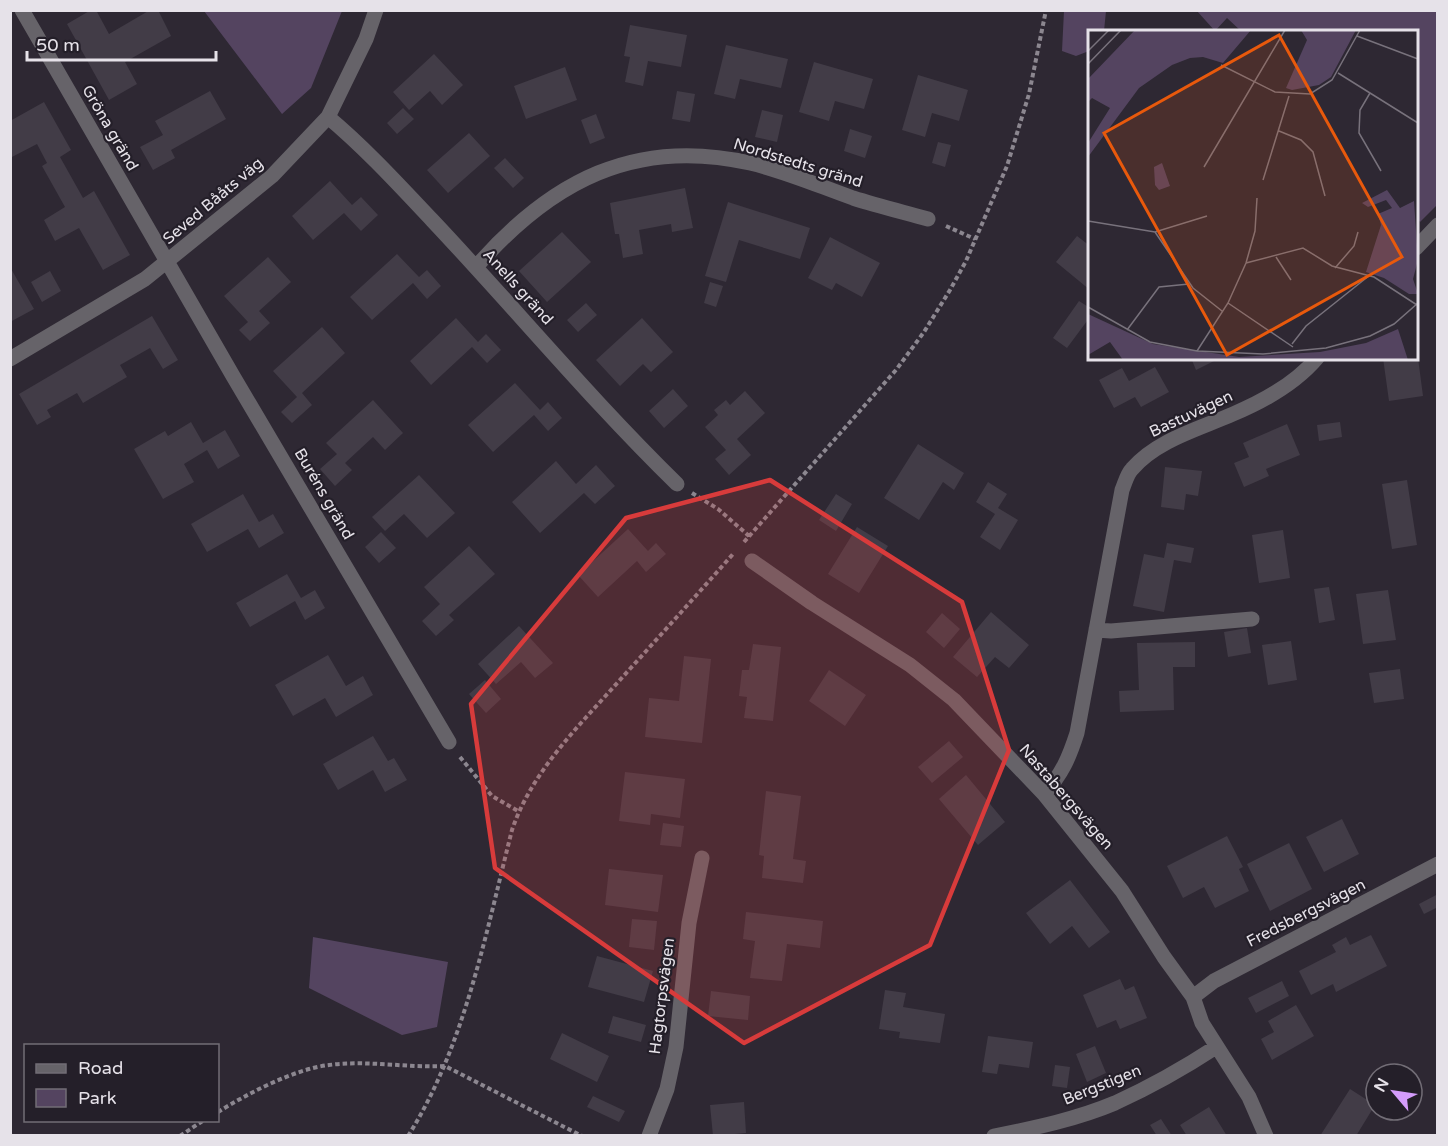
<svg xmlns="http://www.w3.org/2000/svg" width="1448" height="1146" viewBox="0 0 1448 1146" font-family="'Varela Round',sans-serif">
<rect width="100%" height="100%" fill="#2e2833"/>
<path fill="#544460" d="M204,11h138l-31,77 -29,26z
M1064,11h42l-2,20 -14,1 -1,19 -13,5 -14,-5z
M1197,11h240v194l-17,17 -3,-5 -1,-185 -175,-1 -14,-13 -12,13z
M313,937l135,25 -11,65 -35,8 -93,-47z"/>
<path fill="#423c47" d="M91,10h5l13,24 41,-24h8l13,26 -46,26 12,22 -28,16 -42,-76z
M630,25l57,10 -6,32 -33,-6 -5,25 -18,-4 5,-25 -6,-1z
M726,45l62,14 -7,29 -41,-9 -5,20 -21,-5z
M434,54l29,31 -21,20 -12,-14 -21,19 -16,-18z
M814,62l59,17 -9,30 -29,-8 -6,20 -30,-9z
M565,67l12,33 -51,19 -12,-33z
M918,75l50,15 -9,31 -27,-8 -7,24 -23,-7z
M210,91l16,28 -55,31 4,8 -22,12 -13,-23 23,-12 -8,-14z
M677,91l18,3 -5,28 -18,-3z
M44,102l27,48 -11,7 23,41 11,-7 36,64 -27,15 -24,-42 -24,13 -11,-21 21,-13 -23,-41 5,-3 -10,-19 -27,14v-37z
M403,108l11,11 -17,15 -10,-11z
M762,110l21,5 -6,27 -22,-5z
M596,114l9,24 -15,6 -9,-24z
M850,129l22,7 -7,22 -21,-7z
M469,133l21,23 -42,37 -21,-23z
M938,142l13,3 -6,22 -13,-4z
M505,158l19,20 -11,10 -19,-20z
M330,181l22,24 9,-8 17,18 -17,16 -17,-18 -31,27 -21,-24z
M685,188l8,40 -21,4 -1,-8 -32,6 4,24 -20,4 -4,-24h-4l-5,-31z
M728,202l82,26 -10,31 -61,-19 -13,42 -21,-6z
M562,232l29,30 -44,40 -28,-31z
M1077,236l13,10v44l-34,-28z
M830,237l50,26 -18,34 -26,-14 -4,7 -24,-12z
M397,254l22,23 8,-7 14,16 -14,13 -14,-16 -41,37 -22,-23z
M268,257l23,25 -32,29 11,12 -20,18 -11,-11 9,-8 -24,-26z
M10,267l24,42 -24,13z
M50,271l11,20 -19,11 -11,-20z
M710,282l13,4 -7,21 -12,-4z
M1079,301l11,7v9l-23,31 -14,-10z
M586,303l11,12 -19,17 -11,-12z
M152,316l26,44 -15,9 -13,-21 -30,17 7,12 -44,26 -6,-10 -30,17 4,7 -14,8 -18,-31z
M456,318l22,24 8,-8 15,16 -14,13 -15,-16 -41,38 -21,-24z
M642,318l31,34 -22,20 -8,-8 -23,22 -24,-26z
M322,327l23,26 -43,40 10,12 -20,18 -11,-11 16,-15 -24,-26z
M1191,358h29l-24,12z
M1383,358h35l5,38 -34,5z
M1155,367l14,25 -28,15 -6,-10 -21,11 -15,-28 23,-12 7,13z
M515,383l25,27 8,-8 14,16 -14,13 -14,-16 -41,37 -25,-27z
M673,389l15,17 -24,22 -15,-17z
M745,391l20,22 -28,26 14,16 -22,20 -14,-16 11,-9 -21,-23 13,-12 -4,-5 12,-10 4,5z
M373,400l30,33 -18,17 -12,-13 -28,26 7,7 -17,16 -15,-17 17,-15 -11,-11z
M191,422l12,21 22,-13 15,26 -22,13 -11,-19 -23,14 10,18 -31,17 -29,-50 31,-18 3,5z
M1340,422l2,15 -23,4 -2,-16z
M1287,424l13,31 -34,14 3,7 -25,11 -10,-24 15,-6 -6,-14z
M918,444l46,29 -10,17 -11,-8 -24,38 -35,-22z
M556,461l20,23 20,-19 19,21 -20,18 -11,-11 -44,40 -28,-31z
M1165,467l37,4 -4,25 -12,-2 -2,16 -23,-3z
M419,475l36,38 -28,25 -23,-24 -19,17 -13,-14z
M1407,480l10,65 -25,4 -10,-65z
M988,482l19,12 -9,14 20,12 -18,30 -20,-13 15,-23 -19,-12z
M243,494l16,28 14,-8 11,19 -25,15 -11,-19 -41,23 -16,-28z
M836,494l16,10 -16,27 -17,-11z
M857,527l31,19 -29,47 -31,-19z
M628,529l20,22 8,-8 10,11 -20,18 -9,-11 -39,36 -20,-22z
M1283,530l7,48 -31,5 -7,-48z
M381,532l15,16 -17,15 -14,-16z
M1167,543l27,5 -3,15 -17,-3 -10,52 -31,-6 11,-52 20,4z
M469,546l26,28 -46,41 5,5 -18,16 -14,-15 18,-17 -16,-17z
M287,574l14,24 14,-8 10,18 -20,12 -10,-19 -45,26 -14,-24z
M1329,587l6,33 -16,3 -5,-34z
M1388,590l8,50 -33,4 -7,-50z
M991,612l38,33 -20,23 -14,-11 -18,20 -24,-20z
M942,613l18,16 -16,19 -18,-16z
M519,626l34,37 -18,15 -14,-16 -25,22 -18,-20z
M1247,628l4,25 -23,4 -4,-25z
M1291,641l6,39 -29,5 -6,-40z
M1195,642v25h-22l1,43 -54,2 -1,-21 20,-1 -2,-47z
M753,644l28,3 -8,74 -29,-3 3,-21 -8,-1 3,-26h7z
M328,655l18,31 17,-10 10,19 -37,22 -11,-19 -32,18 -18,-31z
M684,656l27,3 -9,84 -57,-6 4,-39 30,3z
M1400,669l4,30 -30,4 -5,-30z
M829,670l37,25 -21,31 -36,-25z
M485,680l16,19 -15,14 -17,-19z
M373,736l15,25 6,-3 13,22 -22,12 -12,-22 -35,20 -15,-26z
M949,741l14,16 -31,26 -14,-16z
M625,772l60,7 -5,39 -29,-4 -1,11 -31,-4z
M966,775l39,47 -27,23 -39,-46z
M766,791l35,5 -8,63 13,2 -3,22 -41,-5 2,-22 -5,-1z
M1342,819l17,35 -35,18 -18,-35z
M663,823l21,3 -3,21 -21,-2z
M1227,836l16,31 -4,2 10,22 -34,17 -11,-21 -21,11 -16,-32z
M1289,843l23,46 -42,22 -23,-47z
M609,869l54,6 -5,37 -53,-7z
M1070,880l40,52 -21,16 -17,-22 -22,18 -24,-31z
M1438,894v13l-14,7 -5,-10z
M746,912l77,9 -3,27 -33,-4 -5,37 -32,-3 5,-37 -12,-2z
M632,919l25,2 -3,29 -25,-3z
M1371,935l16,31 -51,26 -3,-8 -22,11 -12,-24 37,-19 -4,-7 14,-8 4,8z
M597,956l56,15 -9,31 -56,-15z
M1120,979l5,11 9,-4 13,32 -27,11 -4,-9 -19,8 -14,-33z
M1282,981l7,15 -33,17 -8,-15z
M885,990l21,3 -3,14 42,7 -5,29 -41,-5 1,-6 -21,-3z
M711,991l39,5 -2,24 -40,-4z
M1296,1005l18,31 -42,24 -11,-21 13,-7 -6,-11z
M613,1016l33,9 -5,17 -33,-9z
M562,1033l47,23 -12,26 -47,-23z
M988,1036l45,6 -4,26 -30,-4 -2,10 -15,-2z
M1095,1046l11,27 -19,9 -11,-28z
M1055,1065l15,2 -3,21 -15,-2z
M1350,1089l25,16 -19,31h-36z
M593,1096l32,15 -6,11 -32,-15z
M744,1102l2,31 -33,3 -3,-31z
M1209,1107l18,29h-40l-7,-11z
M1161,1119l11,17h-15l-7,-11z"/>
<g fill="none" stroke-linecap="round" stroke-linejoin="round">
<path stroke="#8c8790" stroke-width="4" stroke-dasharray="4.5 3" stroke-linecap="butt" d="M946,226l29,13
M692,493l26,16 31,27
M744,542l152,-172 28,-38 26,-42 16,-29 41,-95 22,-72 17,-84
M460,757l32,39 26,15
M218,1112c29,-18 76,-43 111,-47 39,-5 77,3 116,1l137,70
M10,1134l1,2
M180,1136l24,-16
M408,1136c57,-90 78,-204 104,-306 20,-59 66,-103 107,-149 38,-42 76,-84 114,-127"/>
<path stroke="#666369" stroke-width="15" d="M22,10l211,366 216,366
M328,117c37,31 70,67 104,103 82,87 159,180 245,264
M1416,248l22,-23
M476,267c75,-86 159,-130 274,-104 35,8 69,23 103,35 25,8 50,14 75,21
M10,359l135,-80 127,-103 56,-59 38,-78 10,-29
M752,561l60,42 98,62 44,35 90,94 78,97 42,66 29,40 9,26 47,74 17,39
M1096,630l15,1 141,-12
M1044,794c18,-20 25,-36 33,-61l45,-243c3,-7 5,-16 10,-21 25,-29 67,-40 101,-55 31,-13 62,-30 84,-56
M1193,997l21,-16 224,-117
M649,1136l18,-47 9,-42 13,-124 13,-65
M994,1136c41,-8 83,-17 121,-33 35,-16 69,-35 101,-56"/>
</g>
<path fill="#d83b3b" fill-opacity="0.2" stroke="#d83b3b" stroke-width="4.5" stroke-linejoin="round" d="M770,480l192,122 47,148 -79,195 -186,98 -249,-175 -24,-164 155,-186z"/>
<g text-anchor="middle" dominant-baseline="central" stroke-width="4.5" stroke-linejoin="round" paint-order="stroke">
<g font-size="16" fill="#e6e2e9" stroke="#241f29">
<text transform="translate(110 128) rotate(60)">Gröna gränd</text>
<text transform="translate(798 163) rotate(17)">Nordstedts gränd</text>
<text transform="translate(213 201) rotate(-40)">Seved Bååts väg</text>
<text transform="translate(518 287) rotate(48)">Anells gränd</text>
<text transform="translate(1191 414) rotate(-25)">Bastuvägen</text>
<text transform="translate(324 494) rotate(60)">Buréns gränd</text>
<text transform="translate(1066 797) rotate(49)">Nastabergsvägen</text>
<text transform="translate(1306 913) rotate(-27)">Fredsbergsvägen</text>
<text transform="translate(662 996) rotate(-83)">Hagtorpsvägen</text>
<text transform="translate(1102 1085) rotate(-22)">Bergstigen</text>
</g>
</g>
<g transform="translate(1088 30)">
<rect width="330" height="330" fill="#2e2833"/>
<path d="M47,0h116l-28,33 -20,-6 -13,1 -18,7 -33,23 -51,69v-14l22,-35 -18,-10 -4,4v-23zM213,0h55l-25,47 -12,8 -27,5 -6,-2 21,-48zM74,133l8,23 -11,4 -4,-5 -1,-18zM299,160l13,18 14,-7 4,59 -5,19 5,15h-9l-25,-16 -18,-6 15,-47 -3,-11 14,-6 -6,-8 -18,7 -6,-4zM0,284l65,30 86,13 81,-5 46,-9 32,-14 10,31h-285l-13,-18 -22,13z" fill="#544460"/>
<path fill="none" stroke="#78727c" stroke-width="1.5" d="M269,6l61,23M0,21l21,-21M0,34l33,-34M133,35l54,27 35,2 22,-14 28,-50M250,43l80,50M282,63l-10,17 -1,23 22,38M191,101l22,9 12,12 12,44M116,137l81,-137M175,150l26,-84M0,191l67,11 52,-16M67,202l38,56 29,23M188,227l15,23M158,233l57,-15 29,18 42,11 43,28M247,238l19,-22 4,-14M140,273l65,44M0,277l62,35 47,9 66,3 63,-6 44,-12 24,-12 24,-21M39,300l32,-43 30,-3M204,314l14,-18 64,-51M109,321l31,-48 18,-40 9,-32 2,-33"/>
<path fill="#e8590c" fill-opacity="0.15" stroke="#e8590c" stroke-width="3" d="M191,5l123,222 -175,98 -123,-222z"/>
<rect width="330" height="330" fill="none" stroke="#e6e2e9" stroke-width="3"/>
</g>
<rect width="1448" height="1146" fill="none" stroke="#e6e2e9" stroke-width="24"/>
<rect x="24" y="1044" width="195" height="78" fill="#241f29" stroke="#726d76" stroke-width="1.5"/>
<rect x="36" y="1064" width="30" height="9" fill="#666369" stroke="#726d76" stroke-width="1.5"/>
<text x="78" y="1074" font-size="18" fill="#e6e2e9">Road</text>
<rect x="36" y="1089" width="30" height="18" fill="#544460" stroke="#726d76" stroke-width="1.5"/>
<text x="78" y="1104" font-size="18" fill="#e6e2e9">Park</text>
<g transform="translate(1394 1092) rotate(299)"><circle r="28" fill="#241f29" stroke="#726d76" stroke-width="1.5"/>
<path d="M0-4.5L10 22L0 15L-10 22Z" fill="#d49cfb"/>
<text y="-9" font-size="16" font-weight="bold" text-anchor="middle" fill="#e6e2e9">N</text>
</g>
<path d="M27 51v9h189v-9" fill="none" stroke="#e6e2e9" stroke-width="3"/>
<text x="36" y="51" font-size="18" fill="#e6e2e9" stroke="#241f29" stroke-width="4.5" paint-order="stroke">50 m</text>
</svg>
